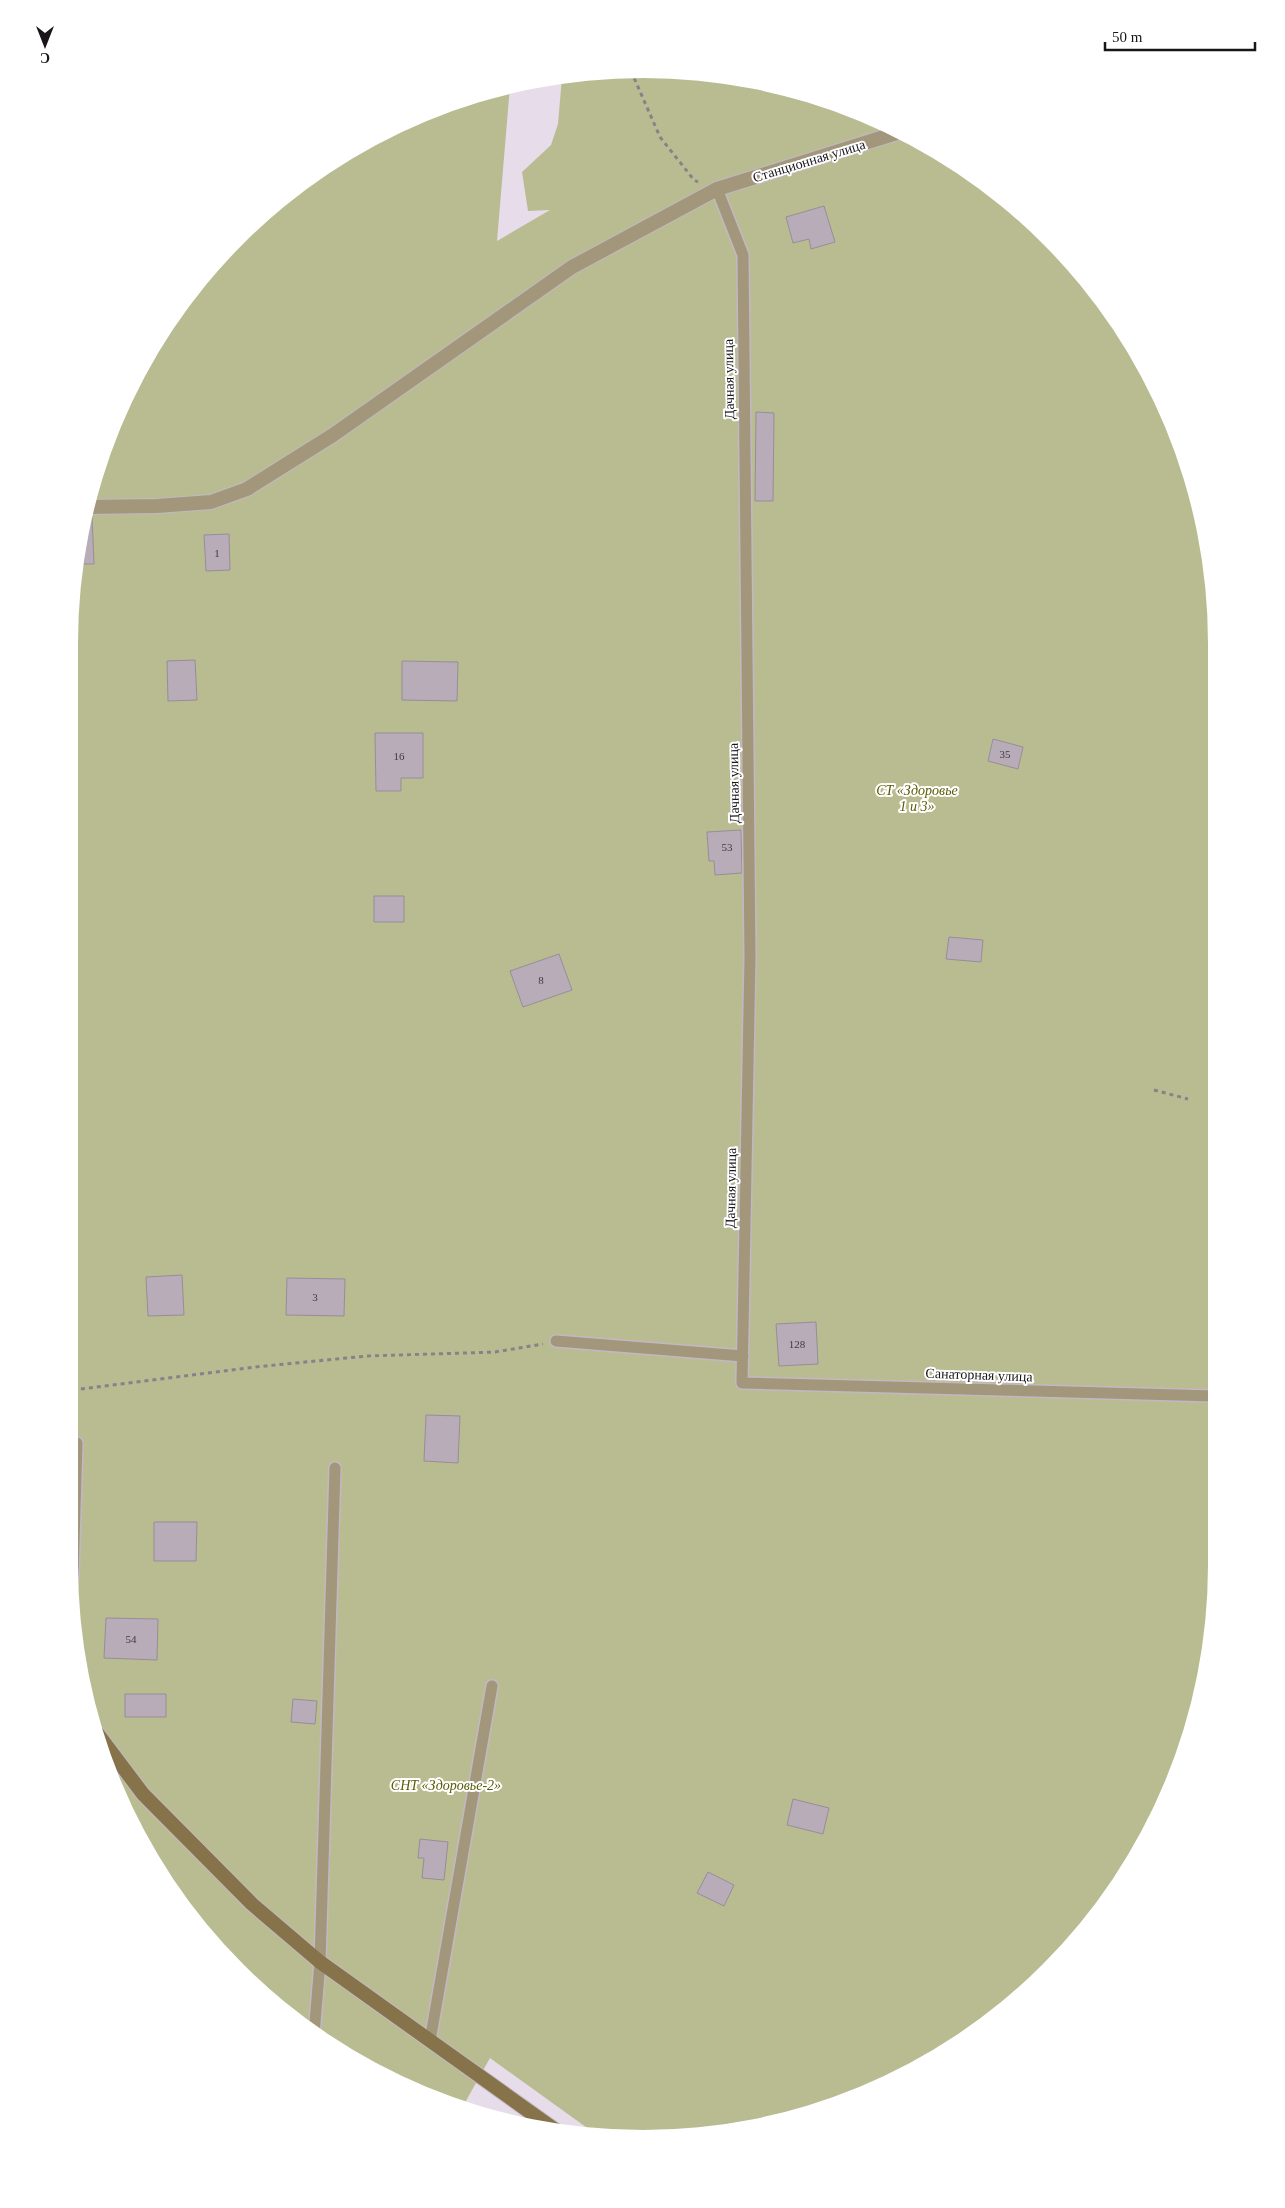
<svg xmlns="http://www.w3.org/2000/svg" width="1285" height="2208" viewBox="0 0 1285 2208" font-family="'Times New Roman',serif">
<rect width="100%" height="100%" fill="#e7dce9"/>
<path fill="#b9bc91" d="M605,70l113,4 109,25 103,47 118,91 72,87 66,134 25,110 4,1035 -18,111 -58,139 -65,91 -53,53 -91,65 -68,34 -107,32 -75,10 -83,-3 -107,-77 -28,50 -73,-28 -65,-38 -87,-71 -50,-56 -59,-95 -29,-70 -25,-109 -4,-1036 18,-111 58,-139 65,-91 82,-77 96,-59 105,-40 16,-2 -13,155 53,-31 -22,1 -6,-39 29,-27 7,-21 4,-47z"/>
<path fill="#b7acb8" stroke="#978d99" d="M824,206l11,36 -24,7 -2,-10 -16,4 -7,-26z
M756,412l18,1 -1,88h-18z
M85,517h7l2,47h-17z
M229,534l1,36 -24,1 -2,-36z
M195,660l2,40 -29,1 -1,-40z
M402,661l56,1 -1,39 -55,-1z
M375,733h48v45h-22v13h-25z
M993,739l30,8 -5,22 -30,-8z
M741,830l1,43 -27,2 -1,-14h-5l-2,-29z
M374,896h30v26h-30z
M949,937l34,3 -2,22 -35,-3z
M559,954l13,36 -49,17 -13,-36z
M182,1275l2,40 -36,1 -2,-39z
M287,1278l58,1 -1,37 -58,-1z
M816,1322l2,42 -39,2 -3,-42z
M426,1415l34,1 -2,47 -34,-2z
M154,1522h43l-1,39h-42z
M106,1618l52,1 -1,41 -53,-2z
M125,1694h41v23h-41z
M293,1699l24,2 -2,23 -24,-2z
M793,1799l36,9 -6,26 -36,-9z
M420,1839l28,3 -4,38 -22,-2 2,-20h-6z
M708,1872l26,13 -10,21 -27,-13z"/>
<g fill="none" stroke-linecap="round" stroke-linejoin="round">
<defs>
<path id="service" d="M717,189l26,66 7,702 -8,426 472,13
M556,1341l187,15
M73,1576l4,-133
M108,1772l7,-16
M314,2035l6,-73 15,-494
M430,2041l62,-355"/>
<path id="minor" d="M86,507l71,-1 54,-4 36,-13 86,-54 239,-168 145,-78 183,-57"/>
<path id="secondary" d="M94,1729l49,65 109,110 68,58 238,170"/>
</defs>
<use href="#service" stroke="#c2b8c4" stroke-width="14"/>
<use href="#minor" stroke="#c2b8c4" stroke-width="16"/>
<use href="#secondary" stroke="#c2b8c4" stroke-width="16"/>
<path stroke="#89818a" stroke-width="3" stroke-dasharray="4 4" stroke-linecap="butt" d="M631,71l29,66 34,43 4,2
M1154,1090l34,9
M73,1390l182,-23 112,-11 128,-4 48,-8"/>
<use href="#service" stroke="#a3977b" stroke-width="11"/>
<use href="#minor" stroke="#a3977b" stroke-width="14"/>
<use href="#secondary" stroke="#867349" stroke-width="14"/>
</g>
<g text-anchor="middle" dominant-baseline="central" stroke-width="4" stroke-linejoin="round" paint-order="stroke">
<g font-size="11" fill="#403b41">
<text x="217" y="553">1</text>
<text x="1005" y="754">35</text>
<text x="399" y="756">16</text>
<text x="727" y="847">53</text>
<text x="541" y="980">8</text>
<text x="315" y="1297">3</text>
<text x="797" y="1344">128</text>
<text x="131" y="1639">54</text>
</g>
<g font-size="14" fill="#191519" stroke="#fff">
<text transform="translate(809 161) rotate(-17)">Станционная улица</text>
<text transform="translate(729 379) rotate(-91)">Дачная улица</text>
<text transform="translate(734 783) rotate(-91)">Дачная улица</text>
<text transform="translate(731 1188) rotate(-89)">Дачная улица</text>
<text transform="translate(979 1375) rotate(2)">Санаторная улица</text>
</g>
<g font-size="14" font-style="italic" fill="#595b03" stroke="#fff">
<text x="917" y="790">СТ «Здоровье<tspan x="917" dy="16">1 и 3»</tspan></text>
<text x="446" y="1785">СНТ «Здоровье-2»</text>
</g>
</g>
<path d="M0 0H1285V2208H0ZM643 78H643A565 565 0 0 1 1208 643V1565A565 565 0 0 1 643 2130H643A565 565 0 0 1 78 1565V643A565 565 0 0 1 643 78Z" fill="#fff" fill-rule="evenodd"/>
<g transform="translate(45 45) rotate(180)" stroke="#ffffff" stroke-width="4" paint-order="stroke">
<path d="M0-4L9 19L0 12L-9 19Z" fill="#191519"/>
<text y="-8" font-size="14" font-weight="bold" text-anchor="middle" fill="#191519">С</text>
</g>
<path d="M1105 42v8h150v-8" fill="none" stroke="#191519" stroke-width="2.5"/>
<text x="1112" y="42" font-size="15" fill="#191519" stroke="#ffffff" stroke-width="4" paint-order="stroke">50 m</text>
</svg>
